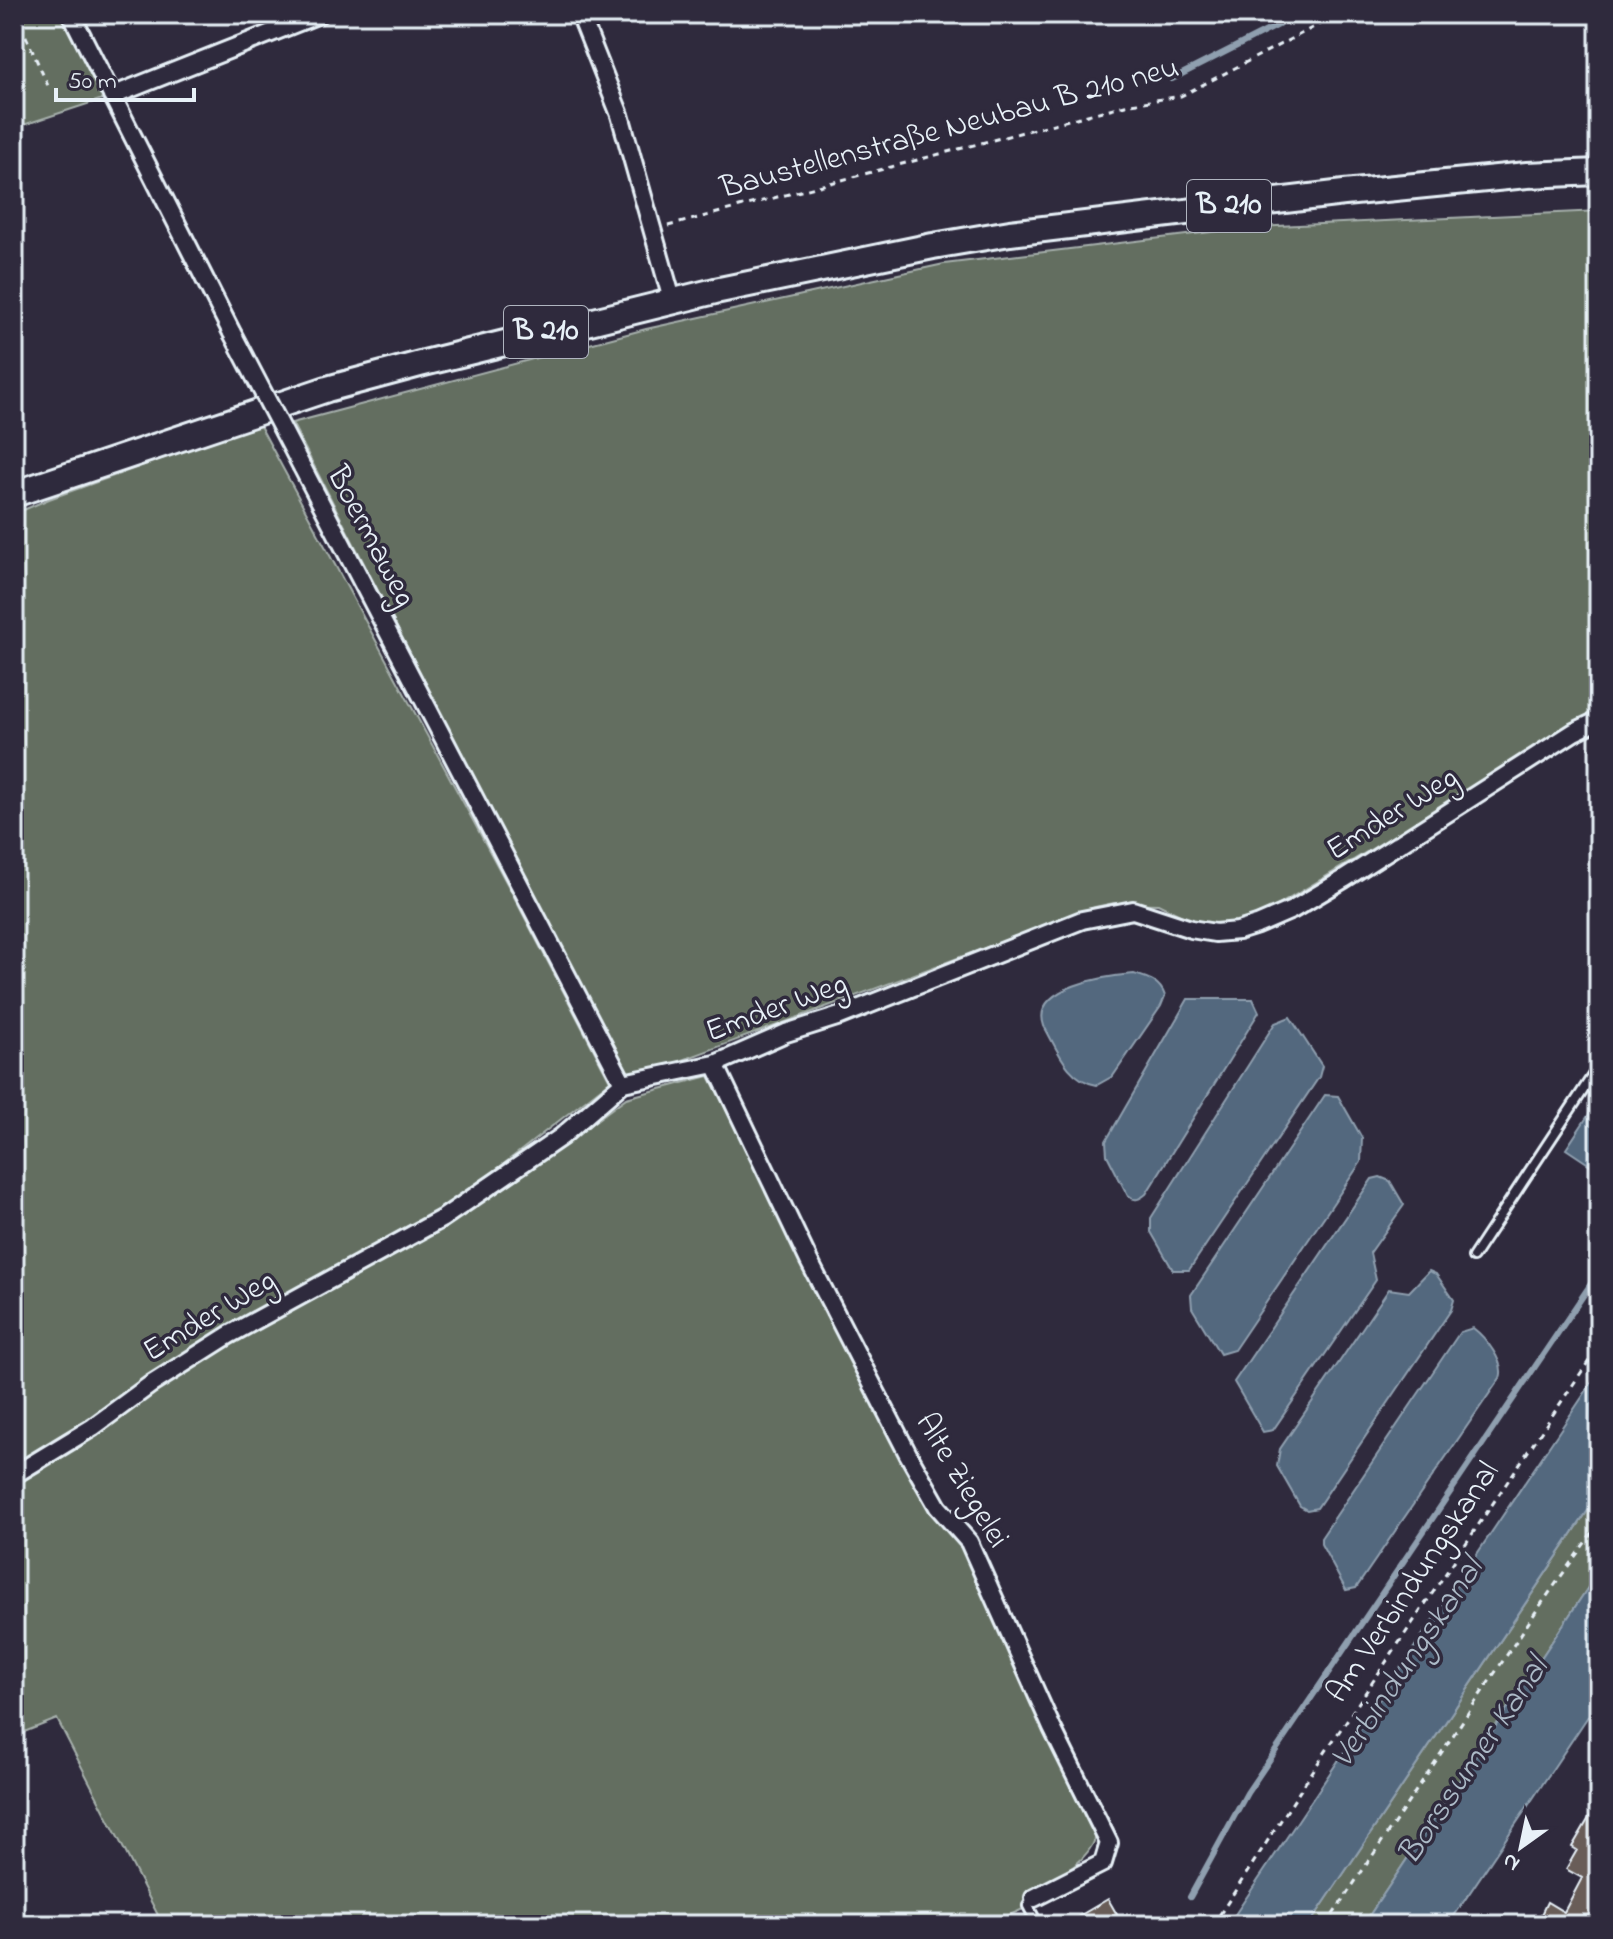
<svg xmlns="http://www.w3.org/2000/svg" width="1613" height="1939" viewBox="0 0 1613 1939" font-family="'Indie Flower',sans-serif">
<rect width="100%" height="100%" fill="#2f2a3d"/>
<filter id="ink" filterUnits="userSpaceOnUse"><feTurbulence type="fractalNoise" baseFrequency=".0125" numOctaves="2"/><feDisplacementMap in="SourceGraphic" scale="16" xChannelSelector="R" yChannelSelector="G"/><feConvolveMatrix kernelMatrix="1 2 1 2 8 2 1 2 1" color-interpolation-filters="sRGB"/></filter>
<g filter="url(#ink)">
<path fill="#646e61" stroke="#a6b0ac" stroke-width="2" d="M14,14h56l42,82 -98,32z
M1599,211v501l-342,206 -34,6 -33,-4 -32,-16 -44,-1 -19,4 -466,173 -337,-657 354,-94 298,-65 309,-37z
M259,424l252,467 99,190 -168,131 -298,167 -57,42 -73,44v-951l35,-15z
M709,1076l220,434 34,38 133,289c-10,28 -42,42 -66,57v12l-43,19h-824l-106,-206 -43,17v-252l85,-51 55,-42 80,-50 213,-116 69,-45 110,-82z
M1599,1494v77l-236,354h-54z"/>
<path fill="#53687e" stroke="#8f9faf" stroke-width="2" d="M1134,974c14,4 26,7 31,22l-4,10 -48,70 -16,9c-29,-4 -40,-36 -53,-59 -14,-40 64,-50 90,-52z
M1188,999h65l6,13 -113,182c-6,5 -11,8 -18,2l-21,-41 -1,-14z
M1290,1017l32,49 -3,11 -130,193h-16l-22,-38v-14l124,-195z
M1325,1095l13,1 24,42 -1,24 -127,188 -14,4 -28,-46 -1,-13z
M1599,1099v72l-33,-22z
M1380,1177l10,4 14,24 -34,48 6,27 -103,150 -10,2 -29,-50 138,-203z
M1429,1271l7,3 18,26 -3,10 -134,198 -10,2 -7,-4 -23,-40 3,-17 109,-160 20,3z
M1473,1328c12,9 33,35 27,50l-144,210 -10,2 -25,-46v-6l139,-206z
M1599,1372v122l-290,431h-81z
M1599,1571v129l-151,225h-85z"/>
<g fill="none" stroke-linecap="round" stroke-linejoin="round">
<path stroke="#8f9faf" stroke-width="6" d="M1172,79l128,-65
M1190,1897l57,-104 352,-521"/>
</g>
<path fill="#695d59" stroke="#e8f1f8" stroke-width="2" d="M1599,1801v97l-13,26 2,1h-52l11,-23 17,10 18,-34 -16,-9 11,-19 -5,-3z
M1108,1899l15,26h-59z"/>
<g fill="none" stroke-linecap="round" stroke-linejoin="round">
<defs>
<path id="service" d="M1473,1257l126,-191
M1034,1898l-6,8 10,19"/>
<path id="minor" d="M71,14l161,319
M580,14l40,101 53,188
M112,96l207,-82
M302,467l321,616
M715,1064l94,197 99,193 30,53 31,35 83,186 57,115 -6,20 -69,35
M14,1475l79,-48 57,-42 79,-50 214,-117 118,-81 62,-54 92,-19 71,-31 54,-17 242,-96 51,-10 58,19 24,4 23,-2 19,-6 35,-15 52,-31 230,-147 25,-12"/>
<path id="primary" d="M14,494l313,-105 93,-25 295,-73 218,-45 77,-13 334,-40 183,-18 72,-3"/>
</defs>
<use href="#service" stroke="#e8f1f8" stroke-width="14"/>
<use href="#minor" stroke="#e8f1f8" stroke-width="22"/>
<use href="#primary" stroke="#e8f1f8" stroke-width="30"/>
<path stroke="#e8f1f8" stroke-width="3" stroke-dasharray="6 6" stroke-linecap="butt" d="M16,14l33,74
M668,226l457,-121 56,-9 158,-82
M1213,1925l107,-165 279,-414
M1326,1925l211,-315 62,-87"/>
<use href="#service" stroke="#2f2a3d" stroke-width="8"/>
<use href="#minor" stroke="#2f2a3d" stroke-width="16"/>
<use href="#primary" stroke="#2f2a3d" stroke-width="24"/>
<defs>
<path id="minor-bridge" d="M232,333l70,134"/>
</defs>
<use href="#minor-bridge" stroke="#e8f1f8" stroke-width="22" stroke-linecap="butt"/>
<use href="#minor-bridge" stroke="#2f2a3d" stroke-width="16"/>
</g>
</g>
<g text-anchor="middle" dominant-baseline="central" stroke-width="7" stroke-linejoin="round" paint-order="stroke">
<g fill="#2f2a3d" stroke="#b0b5c0" stroke-width="2">
<rect x="1187" y="180" width="84" height="52" rx="6"/>
<rect x="504" y="306" width="84" height="52" rx="6"/>
</g>
<g font-size="30" font-weight="bold" fill="#e8f1f8">
<text x="1229" y="206">B 210</text>
<text x="546" y="332">B 210</text>
</g>
<g font-size="32" fill="#e8f1f8" stroke="#2f2a3d">
<text transform="translate(950 129) rotate(-15)">Baustellenstraße Neubau B 210 neu</text>
<text transform="translate(370 537) rotate(62)">Boermaweg</text>
<text transform="translate(1393 815) rotate(-32)">Emder Weg</text>
<text transform="translate(777 1009) rotate(-20)">Emder Weg</text>
<text transform="translate(210 1317) rotate(-31)">Emder Weg</text>
<text transform="translate(961 1481) rotate(59)">Alte Ziegelei</text>
<text transform="translate(1414 1583) rotate(-56)">Am Verbindungskanal</text>
</g>
<g font-size="34" font-style="italic" fill="#acbac7" stroke="#2f2a3d">
<text transform="translate(1408 1664) rotate(-56)">Verbindungskanal</text>
<text transform="translate(1474 1762) rotate(-56)">Borssumer Kanal</text>
</g>
</g>
<rect width="1613" height="1939" fill="none" stroke="#2f2a3d" stroke-width="48"/>
<rect x="24" y="24" width="1565" height="1891" fill="none" stroke="#e8f1f8" stroke-width="3" filter="url(#ink)"/>
<g transform="translate(1521 1847) rotate(213)" stroke="#2f2a3d" stroke-width="6" paint-order="stroke">
<path d="M0-6L14 30L0 20L-14 30Z" fill="#e8f1f8"/>
<text y="-12" font-size="22" font-weight="bold" text-anchor="middle" fill="#e8f1f8">N</text>
</g>
<path d="M56 88v12h138v-12" fill="none" stroke="#e8f1f8" stroke-width="4"/>
<text x="68" y="88" font-size="24" fill="#e8f1f8" stroke="#2f2a3d" stroke-width="6" paint-order="stroke">50 m</text>
</svg>
